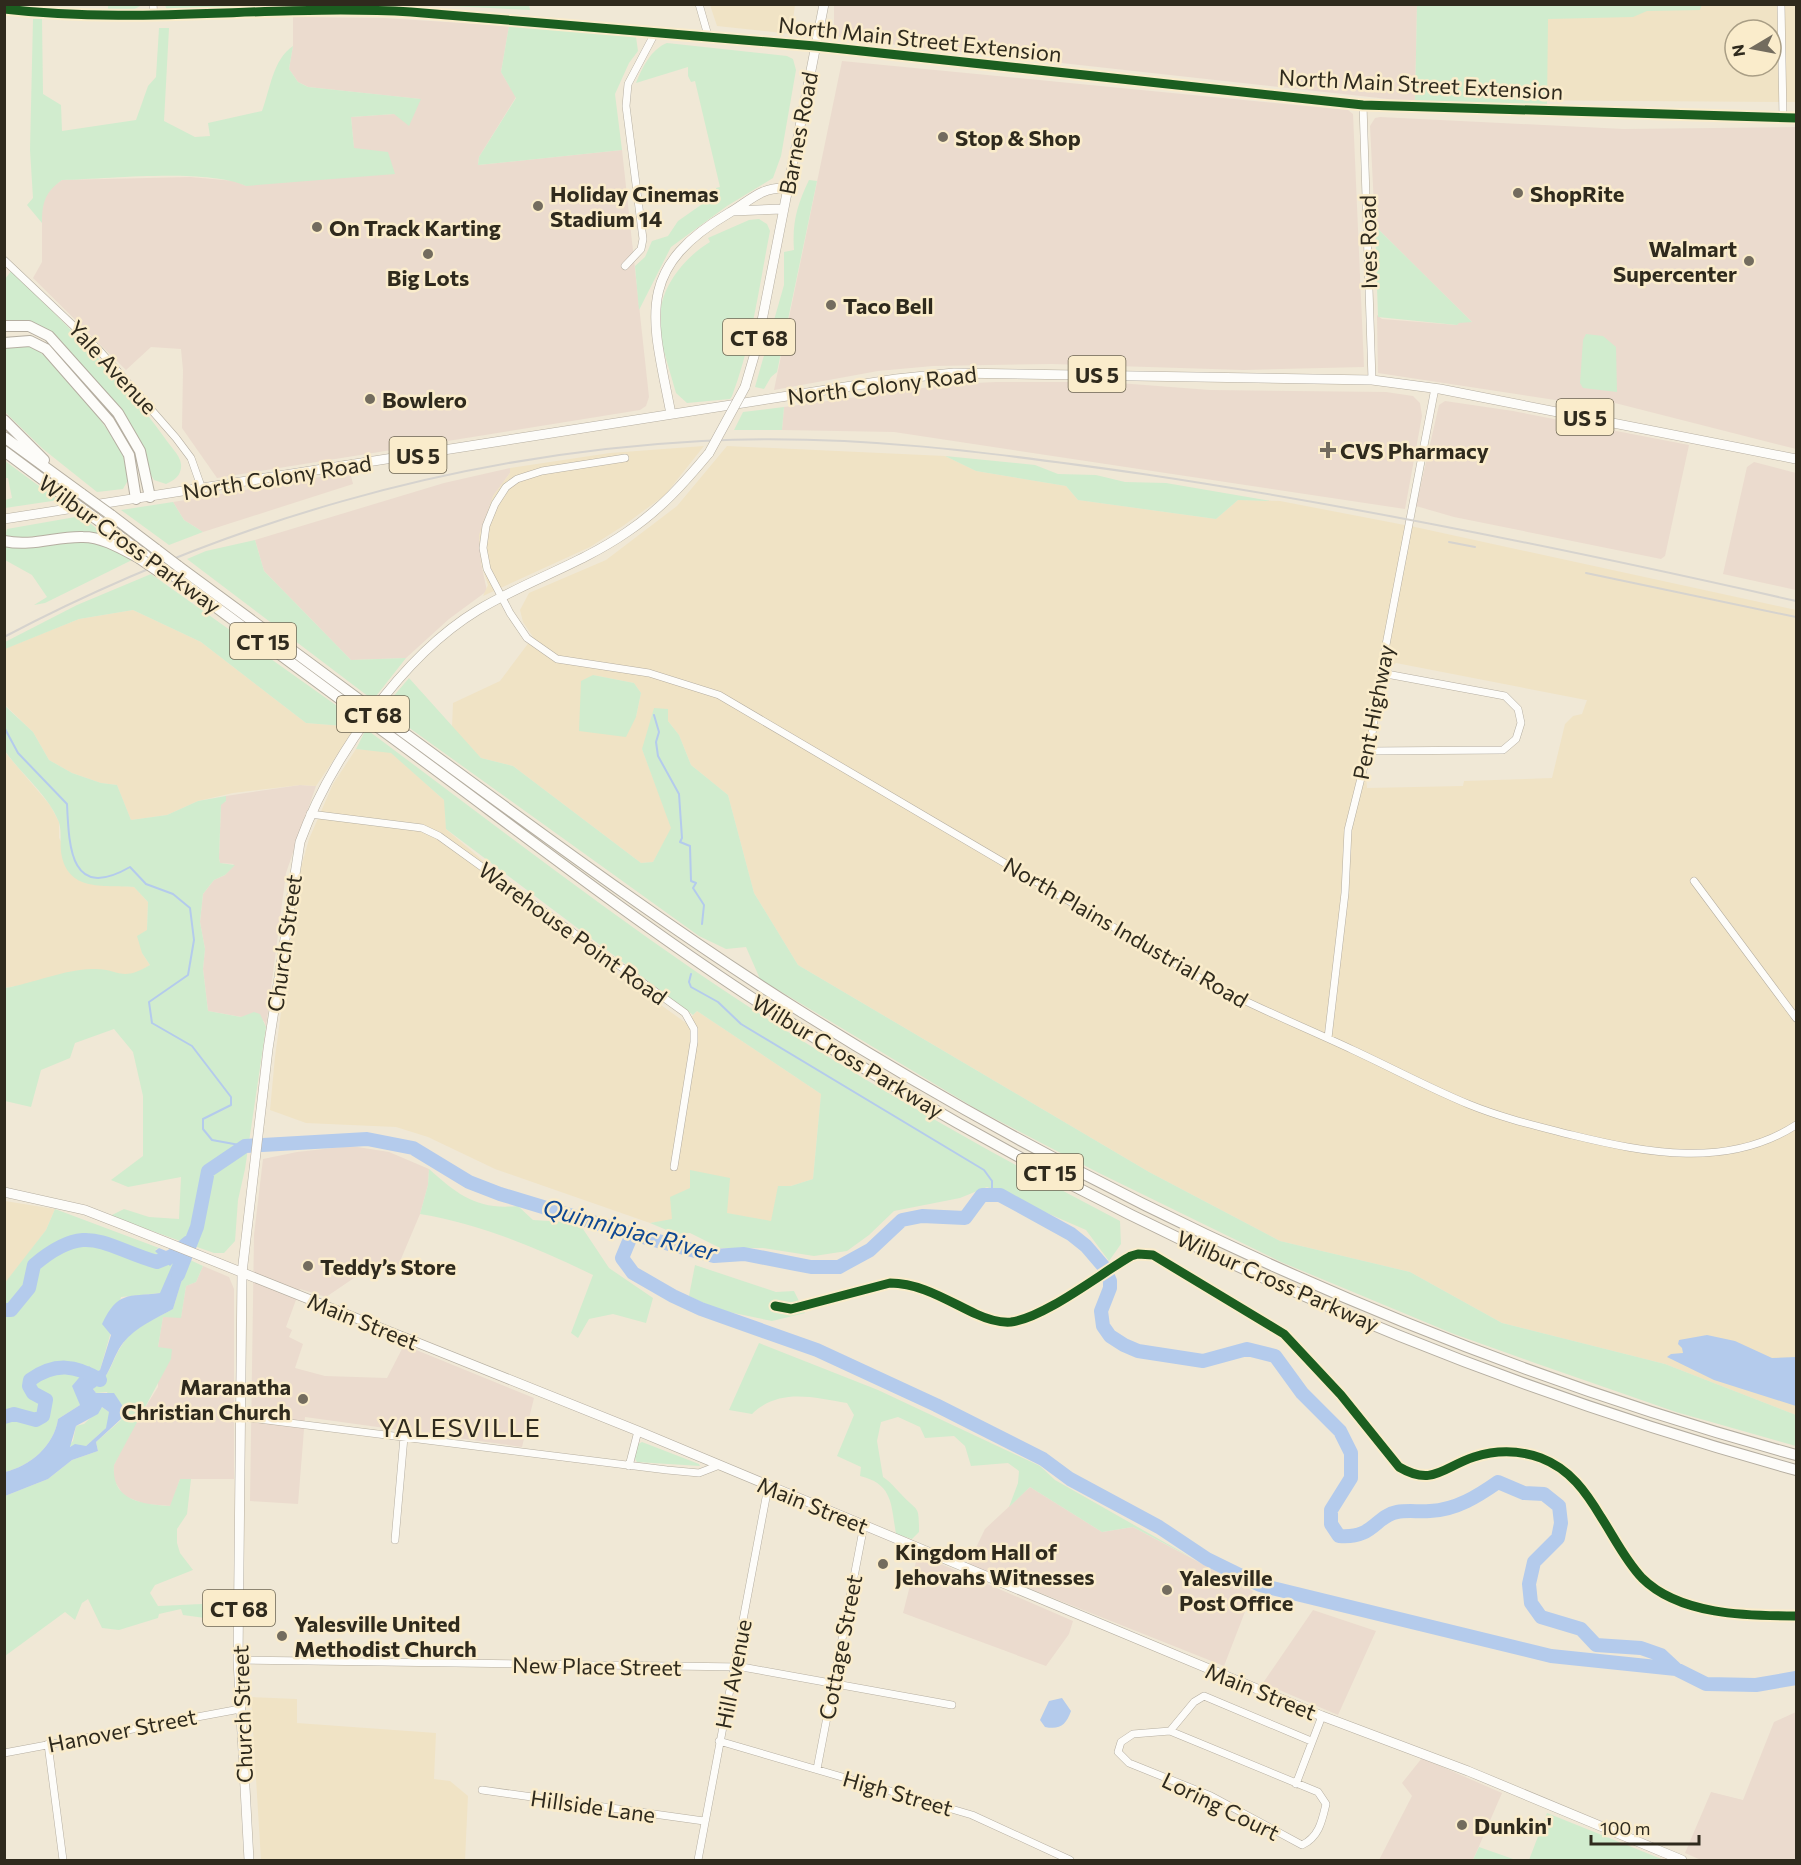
<svg xmlns="http://www.w3.org/2000/svg" width="1801" height="1865" viewBox="0 0 1801 1865" font-family="Commissioner,sans-serif">
<rect width="100%" height="100%" fill="#f0e8d6"/>
<path fill="#ebdbce" d="M834,4l583,1 -2,97 -571,-63 -10,-5z
M293,17l91,1 125,8 -8,46 15,25 -37,60 -1,8 144,-15 27,247 -3,9 -6,4 -423,68 -35,-50 1,-58 -2,-21 -30,-2 -25,23 -93,-92 9,-16v-59l8,-15 12,-8 128,-3 45,4 11,5 108,-37 -3,-32 43,-3 26,-15 -112,-12 -10,-5 -9,-13 4,-23z
M842,61l506,49 5,4 11,253 -120,3 -192,-6 -119,2 -55,5 -104,19z
M1380,117l244,12 172,-2v322l-185,-47 -10,4 -13,-1 -210,-32 -1,-58 5,4 75,6 2,-3h13l-97,-96 -5,-100 5,-8z
M996,382h110l104,8 176,2 27,4 7,7 2,13 -17,93 -511,-77 -112,-2 2,-23 168,-23z
M1445,401l68,10 176,34 -24,111 -4,3 -207,-42 -38,-11 23,-101z
M1754,462l42,11v117l-73,-16 24,-107z
M510,468v5l-17,23 -12,67 6,28 -38,28 -43,39 -55,2 -87,-89 -9,-31 189,-57z
M350,472l3,12 -150,48 -19,-12 -11,-18z
M300,785l16,1 -30,87 -20,154 -2,-6 -56,-10 -5,-42 2,-20 -5,-27 3,-28 11,-14 11,-5 9,-11 -14,-1 -1,-5 2,-54 5,-3v-5z
M351,1146l38,6 40,17 -1,16 -8,29 -22,52 -22,-3 -50,34 -26,-8 -14,38 6,3 -3,7 14,7 -8,24 30,8 62,2 17,-33 130,53 -12,49 -217,-30 -7,87 -48,-3 4,-266 9,-76 34,-7z
M203,1266l26,11 5,12v190h-54l-9,27 -26,-2 -21,-8 -11,-17 1,-14 18,-37 26,-41v-40l5,-31 18,1 5,-31 10,-4z
M1030,1487l72,45 31,-5 120,64 -29,75 -256,-102 17,-35z
M918,1554l155,67 -4,13 -23,32 -143,-53z
M1313,1610l63,21 -38,84 -75,-32z
M1796,1712v148h-95l-16,-7 26,-61 32,8 31,-78z
M1422,1758l80,35 -29,67h-94l33,-64 -10,-13z"/>
<path fill="#f0e3c5" fill-rule="evenodd" d="M710,5h85l-4,29 -74,-8z
M1493,5h303v97l-303,-2zM1735,30h36v36h-36z
M704,446l-39,49 -42,31 -33,21 -107,49 5,-11 -7,-22 -2,-28 14,-39 17,-23v-5l100,-15z
M727,446l218,10 31,15 90,15 12,14 138,19 22,-19 42,1 135,26 381,83v805l-131,-51 -163,-41 -92,-51 -130,-31 -131,-69 -351,-207 -44,-72 -26,-98 -37,-30 -12,-30 -11,-14 -26,28 30,79 -19,34 -12,1 -128,-97 -32,-8 -29,-31 1,-24 47,-22 33,-44 -10,-15 -3,-12 9,-17 77,-33 71,-54zM1396,663l190,37h1l-5,14 -9,2 -8,8 -13,54 -88,3 -1,5 -96,2 -1,-11 21,-108zM593,675l41,8 7,10 -5,24z
M133,610l68,32 105,81 50,4 -40,59 -16,-1 -67,8 -35,8 -31,14 -36,5 -14,-35 -16,-2 -29,-10 -23,-13 -16,-28 -28,-27 -1,-56 75,-30z
M356,749l35,3 54,49 1,28 151,130 89,64 11,-12 124,83 -8,85 -22,7 -20,36 -45,-9 -36,-25 -18,32 -22,3 -155,-54 -67,-32 -32,-10 -90,-4 -36,-13 5,-53 25,-186 9,-32 24,-55z
M4,751l46,54 9,17v16l26,45 49,4 14,15 -1,29 -5,22 8,12 -15,9 -16,1 -17,-5 -97,18z
M5,1201l50,8 -9,21 -41,54z
M251,1697l46,2v24l139,10 -2,46 16,2 18,15 -3,64h-204z"/>
<path fill="#d1ecce" d="M1702,4l-2,6 -53,1 -14,6 -85,2 -1,86 -132,-3 2,-97h-5z
M108,5v-1l34,1 -11,6 -23,-1z
M165,5h130l-115,7 -13,-2z
M431,5h98l1,5z
M33,19h9l1,75 18,11 1,26 74,-11 12,-34 8,-9 3,-49h10l-5,93 31,16 15,-1 -2,-13 54,-12c8,-21 11,-52 31,-65l-4,23 9,13 10,5 113,12 -12,27 -15,-12 -43,3 3,31 34,4 7,22 -149,12c-40,-18 -137,-7 -184,-6 -17,12 -20,23 -20,43l-15,-18 6,-7 -3,-48z
M509,26l127,11 2,14 -9,12 -14,31 7,56 -144,15 1,-8 37,-59 -15,-26z
M667,43l120,13 6,3 3,11 -15,86 -8,22 -46,28 -56,41 -32,63 -4,-44 10,-9 7,-16 16,-5 10,-15 40,-28 -2,-5 4,-1 -25,-106 -4,1 -3,-6v-9l-52,16c6,-15 15,-34 31,-40z
M809,180l8,1 -40,191 -6,5 -7,12 -9,-2 29,-102v-33l10,-2c-2,-27 3,-45 15,-70z
M759,219l8,5 3,7c-11,56 -18,112 -38,165l-2,3 -43,4 -11,-10 -18,-62c5,-7 2,-15 3,-23 4,-27 27,-53 49,-66l-2,-4 41,-18z
M1375,226l97,96 -13,1 -2,2 -79,-8z
M12,270c53,55 107,104 152,167 5,8 16,18 17,27 1,11 -6,16 -15,20l-12,-4 -58,-95 -70,-62 -21,-3v-41z
M1586,334l17,2 13,11 1,45 -34,-4 -3,-5 3,-43z
M30,345c24,13 101,104 99,131 0,4 -4,9 -6,13l-26,3 -54,-43 -38,-37v-65z
M784,407l-2,23h-48l9,-18z
M945,456l90,9 23,9 38,1 29,7 41,1 105,18 -33,-1 -22,19 -138,-19 -12,-14 -90,-15z
M5,461l49,36 5,3 -54,8v-8l7,-2 -4,-20h-3z
M173,502l11,18 19,12 -34,13 -48,-35z
M81,516l25,20c-34,-6 -68,4 -101,0l2,-7z
M78,539l31,8 23,13 -87,43 -11,2 13,-8 -15,-22 -27,-15 -1,-16z
M255,540l9,31 87,89 55,-2 -33,42 -186,-141 19,-8z
M151,574l196,139 11,9 -2,5 -50,-4 -105,-81 -68,-32 -54,9 -74,30v-7l72,-37z
M593,675l41,8 7,10 -5,24 -10,20 -47,-6 2,-50z
M409,678l72,80 32,8 128,97 12,-1 18,-34 -29,-79 12,-41 14,1v12l11,14 12,30 37,30 26,98 44,72 351,207 131,69 130,31 92,51 163,41 131,51v31l-120,-34 -141,-49 -81,-29 -173,-72 -182,-89 -121,-63 -218,-131 -14,-32 -20,2 -27,-13 -309,-222 -4,-9z
M4,705l29,27 16,28 23,13 29,10 16,2 14,35 36,-5 31,-14 28,-5v5l-5,4 -2,53 1,5 15,2 -10,10 -11,5 -11,14 -3,28 5,27 -2,20 5,42 33,6 13,-5 6,2 6,13 -21,142 -7,31 -3,41 -11,12h-10l-104,-37 14,-7 25,8 30,2 2,-42 -53,10 -17,-7 32,-24v-60l-10,-44 -19,-23 -39,14 -5,15 -29,12 -10,37 -26,-6v-113c26,-4 61,-19 87,-19 28,-1 28,14 58,-4l-8,-12 -5,-17 10,-6 1,-28 -14,-15c-32,-2 -67,5 -73,-35 -1,-10 1,-24 -3,-32 -11,-26 -37,-46 -53,-69z
M366,729c110,82 219,166 332,244 135,92 278,172 422,248l1,23 -12,17 -23,-31 -99,-43 -27,11 -66,13 -25,24 -22,16 -33,5 -51,-8h-43l-30,-15 -14,1 -26,-11 22,-4 -2,-22 20,-9v-18l40,8 -3,35 44,8 7,-35h13l22,-7 8,-85 -124,-83 -4,4 -247,-186 -2,-29 -53,-47 -35,-4z
M429,1169c29,26 48,41 89,37l15,14 46,3 30,45 44,30 -7,25 -33,-9 -24,5 -11,19 -7,-5 22,-58c-56,-27 -112,-51 -173,-61l8,-29z
M55,1209l104,39 -4,2 19,12 -13,31 -40,4 -21,73 -4,2 -7,-6 -12,16 3,23 -22,14c-4,27 -28,47 -53,53l-1,-188 42,-54z
M188,1259l15,7 -7,16 -10,4 -5,32 -18,-1 -5,30 14,2 -1,10 -57,106c-3,36 28,39 56,41l10,-27h11l-4,35 -10,15v14l3,10 13,17 -38,15 -5,8 8,13 44,-2 3,14 -22,-3 -2,-6 -22,5 -1,4 -39,12 -17,-2 -14,-29 -6,4 -7,17 -10,-8 -60,44v-160l43,-17 24,-19 26,-9 -2,-9 25,-22 -14,-28 -11,1 -3,-4c21,-18 16,-24 29,-44 11,-18 33,-26 51,-36z
M695,1265l81,27 18,-1 11,22 -33,8 -53,-11 -30,-14z
M759,1343l119,47 162,76 15,14 139,79 -61,-32 -31,5 -72,-45 -21,20 9,-24 1,-12 -11,-8 -37,3 -6,-20 -11,-10 -29,2 -5,-11 -22,-10 -17,5 -4,19 6,36c9,6 11,10 18,17 17,19 18,9 18,38l-7,7 -16,-5c-5,-30 -3,-50 -36,-58l1,-9 -24,-11 17,-41 -7,-12c-35,-6 -68,-15 -95,11l-23,-4z
M102,1407l7,5v12l-3,4 -20,18 -15,1 -2,-2 4,-4 3,-15 8,-2z
M642,1442l57,22 1,2 -63,-4 -3,-5 4,-13z
M1547,1813l117,47h-135z
M1479,1847l37,13h-43z"/>
<path fill="#b4cbec" fill-rule="evenodd" d="M159,1248l29,12 -15,49c-18,10 -37,18 -50,34 -12,16 -12,34 -30,46l3,4h18l10,15 -3,11 -25,23 2,9 -26,9 -24,19 -43,17v-24c25,-6 49,-26 53,-53l22,-14 -8,-19 17,-20 7,6 4,-2 11,-35 -9,-11c16,-33 25,-27 58,-31l13,-30 -3,3 -15,-15zM102,1407l7,5 -3,16 -20,18 -11,-2 -5,3 6,-21 22,-12z
M1707,1335l28,6 37,17 24,-1v49l-82,-26 -47,-23 4,-3 12,-1 -1,-5 -4,-4 1,-4z
M1062,1698l9,13c-5,14 -11,19 -26,16l-5,-7 9,-19z"/>
<g fill="none" stroke-linecap="round" stroke-linejoin="round">
<path stroke="#b4cbec" stroke-width="2" d="M654,715l5,17 -3,10 2,14 21,38 3,44 -2,4 10,4 1,35 5,2 -3,5 11,17 -2,19
M4,727l14,26 49,51c2,45 4,97 63,63l16,17 27,10 17,14 4,32 -6,35 -39,27 3,21 40,23 39,51v8l-28,14v10l9,11 33,6
M691,974l-2,8 2,5 27,15 23,22 243,146 8,11v14"/>
<path stroke="#b4cbec" stroke-width="14" d="M632,1234l-10,24 11,15 40,23 28,13 116,41 119,55 107,54 27,20 89,48 48,32 53,26 291,71 125,13
M178,1275l19,-48 11,-56 37,-25 122,-7 46,9 56,34 31,12 132,40 82,22 30,-2 67,13h28l31,-17 32,-30 20,-4 43,2 17,-23h18l71,39 15,12 18,21 6,14v7l-9,23 2,15 7,10 14,9 14,6 65,10 44,-12 28,7 27,37 38,38 11,22v25l-20,32v14l8,12c35,3 36,-20 58,-24 11,-2 22,0 33,-1 26,-1 48,-15 68,-29l26,11 20,1 15,12 2,17 -3,15 -24,24 -5,22 2,19 10,14 40,12 15,16 45,3 20,7 15,14 30,15 50,1 40,-7
M4,1310h7l18,-22 5,-23c53,-45 68,-19 123,-3l15,-6 17,-14
M4,1417l10,-3 22,6 7,-4 3,-16 -13,-7 -4,-7 1,-6c25,-18 46,-15 70,0"/>
<defs>
<path id="minor" d="M153,4l1,13
M699,4l10,35
M1781,4l2,114
M4,9c136,16 272,-5 407,3l404,34 548,59 433,13
M1363,105l9,275
M4,260l95,90 77,88 15,20 11,31
M625,266l16,-17 2,-10 -17,-133 2,-22 27,-51
M625,458l-83,13 -25,8 -11,8 -11,17 -9,22 -3,22 4,21 23,44 17,25 30,21 92,14 70,22 486,286c49,26 99,46 148,69 39,18 76,38 115,54 34,14 69,22 104,31 74,18 156,34 224,-10
M1368,751l135,-1 13,-11 5,-16 -3,-14 -13,-13 -124,-23
M310,814l112,14 17,8 246,177 9,16v13l-20,125
M1694,881l102,137
M1328,1038l17,-145 3,-63 24,-96 13,-84 50,-262
M242,1417l425,53 32,3 18,-7
M629,1466l9,-35
M395,1540l9,-103
M238,1660l504,7 210,38
M1170,1731l148,61 8,12c-4,17 -7,33 -24,41l-91,-49 -82,-33 -11,-11 3,-10 12,-8z
M1170,1731l24,-29 10,-6 107,45
M719,1741l253,74 98,45
M48,1744l15,116
M4,1753l236,-44
M817,1769l47,-244
M1296,1784l26,-68
M482,1790l222,31
M698,1860l70,-373"/>
<path id="major" d="M732,211l50,-2
M745,387l12,-41 67,-342
M671,414c-18,-94 -39,-144 58,-201 21,-12 31,-26 57,-25
M4,519l892,-140 58,-6 418,7 68,9 356,70
M4,1192l81,18 41,16 512,205 684,285 146,55 214,89
M249,1860l-11,-200 4,-387 26,-224 32,-207c30,-82 102,-186 178,-232 48,-29 103,-46 149,-78 33,-22 57,-49 82,-79"/>
<path id="highway" d="M4,326h25l20,10 69,77 22,38 10,46
M4,343l26,-2 16,8 63,72 20,34 7,44
M4,420l40,40
M4,437l78,57
M4,451l62,46
M111,515l46,35
M95,518l51,38
M4,541c29,6 52,-5 79,-4 20,0 39,12 56,21
M178,566l187,138
M166,570l193,143
M385,719c137,100 272,202 415,292 308,194 645,348 996,444
M379,728c122,89 241,183 367,266 322,211 679,374 1050,476"/>
</defs>
<use href="#minor" stroke="#b5aea1" stroke-width="8"/>
<use href="#major" stroke="#b5aea1" stroke-width="10"/>
<use href="#highway" stroke="#b5aea1" stroke-width="12"/>
<use href="#minor" stroke="#fdfcf9" stroke-width="7"/>
<use href="#major" stroke="#fdfcf9" stroke-width="9"/>
<use href="#highway" stroke="#fdfcf9" stroke-width="10"/>
<path stroke="#d6d3ce" stroke-width="2" d="M1449,542l26,5
M1586,573l210,44
M4,637c217,-114 453,-183 698,-196 149,-8 294,12 441,33 220,33 437,78 653,127"/>
<defs>
<path id="major-bridge" d="M709,453l36,-66"/>
<path id="highway-bridge" d="M82,494l29,21
M66,497l29,21
M157,550l21,16
M139,558l22,15
M365,704l20,15
M359,713l20,15"/>
</defs>
<use href="#major-bridge" stroke="#b5aea1" stroke-width="10" stroke-linecap="butt"/>
<use href="#highway-bridge" stroke="#b5aea1" stroke-width="12" stroke-linecap="butt"/>
<use href="#major-bridge" stroke="#fdfcf9" stroke-width="9"/>
<use href="#highway-bridge" stroke="#fdfcf9" stroke-width="10"/>
<defs>
<path id="cycleway" d="M4,9c136,16 272,-5 407,3l404,34 548,59 433,13
M775,1306l16,3 99,-26c31,0 58,18 86,31 11,5 23,9 35,8 33,-4 89,-48 120,-66l7,-2 15,1 131,79 57,61 58,72c34,20 44,0 75,-10 22,-7 45,-7 67,1 29,11 45,34 60,59 13,20 24,43 41,61 37,37 105,38 154,38"/>
</defs>
<use href="#cycleway" stroke="#faeccb" stroke-width="13"/>
<use href="#cycleway" stroke="#1b5e20" stroke-width="9"/>
</g>
<g fill="#736c5e" stroke="#faeccb" stroke-width="2">
<circle cx="943" cy="137" r="6"/>
<circle cx="1518" cy="193" r="6"/>
<circle cx="538" cy="206" r="6"/>
<circle cx="317" cy="227" r="6"/>
<circle cx="428" cy="254" r="6"/>
<circle cx="1749" cy="261" r="6"/>
<circle cx="831" cy="305" r="6"/>
<circle cx="370" cy="399" r="6"/>
<path d="M1325 441h6v6h6v6h-6v6h-6v-6h-6v-6h6z"/>
<circle cx="308" cy="1266" r="6"/>
<circle cx="303" cy="1399" r="6"/>
<circle cx="883" cy="1564" r="6"/>
<circle cx="1167" cy="1590" r="6"/>
<circle cx="282" cy="1636" r="6"/>
<circle cx="1462" cy="1825" r="6"/>
</g>
<g text-anchor="middle" dominant-baseline="central" stroke-width="5" stroke-linejoin="round" paint-order="stroke">
<g fill="#faeccb" stroke="#6c6451" stroke-width="1.5">
<rect x="723" y="319" width="72" height="36" rx="4.5"/>
<rect x="1068.5" y="356" width="57" height="36" rx="4.5"/>
<rect x="1556.5" y="399" width="57" height="36" rx="4.5"/>
<rect x="389.5" y="437" width="57" height="36" rx="4.5"/>
<rect x="230" y="623" width="66" height="36" rx="4.5"/>
<rect x="337" y="696" width="72" height="36" rx="4.5"/>
<rect x="1017" y="1154" width="66" height="36" rx="4.5"/>
<rect x="203" y="1590" width="72" height="36" rx="4.5"/>
</g>
<g font-size="21" font-weight="bold" fill="#2f2a1d">
<text x="759" y="337">CT 68</text>
<text x="1097" y="374">US 5</text>
<text x="1585" y="417">US 5</text>
<text x="418" y="455">US 5</text>
<text x="263" y="641">CT 15</text>
<text x="373" y="714">CT 68</text>
<text x="1050" y="1172">CT 15</text>
<text x="239" y="1608">CT 68</text>
</g>
<g font-size="22" fill="#2f2a1d" stroke="#faeccb">
<text transform="translate(920 39) rotate(6)">North Main Street Extension</text>
<text transform="translate(1421 84) rotate(3)">North Main Street Extension</text>
<text transform="translate(798 133) rotate(-79)">Barnes Road</text>
<text transform="translate(1368 242) rotate(-91)">Ives Road</text>
<text transform="translate(113 367) rotate(47)">Yale Avenue</text>
<text transform="translate(882 385) rotate(-7)">North Colony Road</text>
<text transform="translate(277 477) rotate(-9)">North Colony Road</text>
<text transform="translate(130 544) rotate(36)">Wilbur Cross Parkway</text>
<text transform="translate(1373 712) rotate(-79)">Pent Highway</text>
<text transform="translate(1126 932) rotate(30)">North Plains Industrial Road</text>
<text transform="translate(573 933) rotate(36)">Warehouse Point Road</text>
<text transform="translate(284 943) rotate(-82)">Church Street</text>
<text transform="translate(848 1056) rotate(31)">Wilbur Cross Parkway</text>
<text transform="translate(1278 1281) rotate(24)">Wilbur Cross Parkway</text>
<text transform="translate(363 1321) rotate(22)">Main Street</text>
<text transform="translate(813 1505) rotate(22)">Main Street</text>
<text transform="translate(840 1647) rotate(-79)">Cottage Street</text>
<text transform="translate(597 1666) rotate(1)">New Place Street</text>
<text transform="translate(733 1674) rotate(-79)">Hill Avenue</text>
<text transform="translate(1261 1691) rotate(22)">Main Street</text>
<text transform="translate(242 1714) rotate(-92)">Church Street</text>
<text transform="translate(122 1730) rotate(-11)">Hanover Street</text>
<text transform="translate(898 1793) rotate(16)">High Street</text>
<text transform="translate(593 1806) rotate(8)">Hillside Lane</text>
<text transform="translate(1221 1806) rotate(26)">Loring Court</text>
</g>
<g font-size="22" font-weight="bold" fill="#2f2a1d" stroke="#faeccb" text-anchor="start">
<text x="955" y="137">Stop &amp; Shop</text>
<text x="550" y="193">Holiday Cinemas<tspan x="550" dy="25">Stadium 14</tspan></text>
<text x="1530" y="193">ShopRite</text>
<text x="329" y="227">On Track Karting</text>
<text x="1737" y="248" text-anchor="end">Walmart<tspan x="1737" dy="25">Supercenter</tspan></text>
<text x="428" y="277" text-anchor="middle">Big Lots</text>
<text x="843" y="305">Taco Bell</text>
<text x="382" y="399">Bowlero</text>
<text x="1340" y="450">CVS Pharmacy</text>
<text x="320" y="1266">Teddy’s Store</text>
<text x="291" y="1386" text-anchor="end">Maranatha<tspan x="291" dy="25">Christian Church</tspan></text>
<text x="895" y="1551">Kingdom Hall of<tspan x="895" dy="25">Jehovahs Witnesses</tspan></text>
<text x="1179" y="1577">Yalesville<tspan x="1179" dy="25">Post Office</tspan></text>
<text x="294" y="1623">Yalesville United<tspan x="294" dy="25">Methodist Church</tspan></text>
<text x="1474" y="1825">Dunkin'</text>
</g>
<g font-size="24" font-style="italic" fill="#0d4793" stroke="#faeccb">
<text transform="translate(630 1229) rotate(15)">Quinnipiac River</text>
</g>
<g font-size="26" letter-spacing="1.5" fill="#2f2a1d" stroke="#faeccb">
<text x="460" y="1426">YALESVILLE</text>
</g>
</g>
<rect width="1801" height="1865" fill="none" stroke="#2f2a1d" stroke-width="12"/>
<g transform="translate(1753 48) rotate(260)"><circle r="28" fill="#faeccb" stroke="#a99e85" stroke-width="1.5"/>
<path d="M0-4.5L10 22L0 15L-10 22Z" fill="#736c5e"/>
<text y="-9" font-size="16" font-weight="bold" text-anchor="middle" fill="#2f2a1d">N</text>
</g>
<path d="M1591 1835v9h108v-9" fill="none" stroke="#2f2a1d" stroke-width="3"/>
<text x="1600" y="1835" font-size="18" fill="#2f2a1d" stroke="#faeccb" stroke-width="4.5" paint-order="stroke">100 m</text>
</svg>
